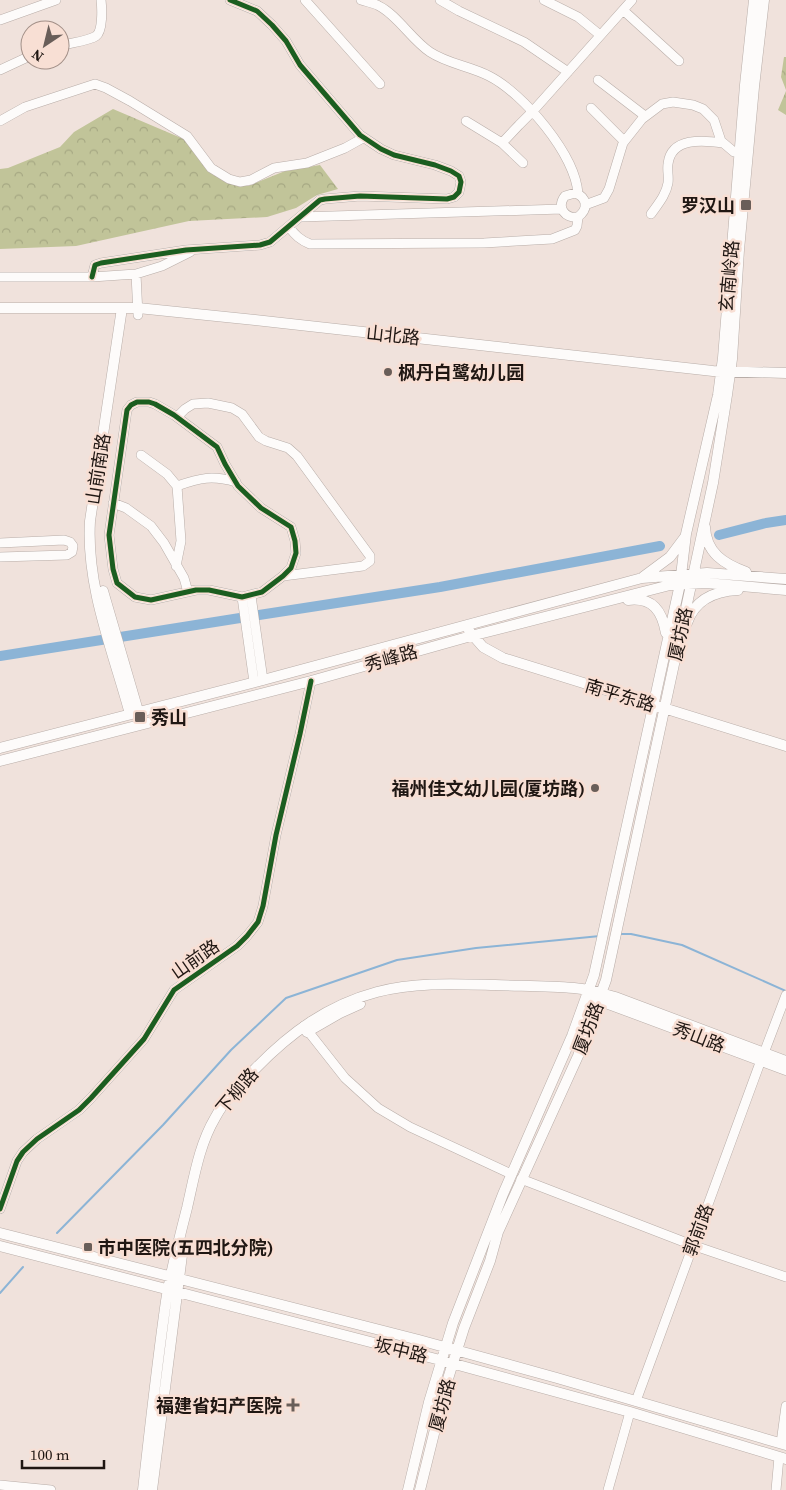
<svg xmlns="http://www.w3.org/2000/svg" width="786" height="1490" viewBox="0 0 786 1490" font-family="'Source Serif 4','Noto Sans SC',serif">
<defs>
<pattern id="forest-crowns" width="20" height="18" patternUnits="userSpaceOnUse" patternTransform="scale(1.25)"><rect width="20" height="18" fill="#c1c499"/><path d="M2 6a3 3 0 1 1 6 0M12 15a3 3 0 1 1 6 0" fill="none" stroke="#a6a883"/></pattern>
</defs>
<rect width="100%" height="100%" fill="#f0e2dc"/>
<path fill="url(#forest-crowns)" d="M784,57h2v33l-5,-13z
M786,91v24l-8,-5z
M113,109l73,31 25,32 21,12 16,2 37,-15 35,-6 18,24 -21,6 -21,13 -29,9 -78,4 -113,25 -76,3v-80l8,-1 52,-21 14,-15z"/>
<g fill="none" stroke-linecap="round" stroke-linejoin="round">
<path stroke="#8cb4d6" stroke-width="2" d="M620,934h11l51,11 104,46
M57,1233l106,-108 68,-75 55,-52 111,-38 79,-12 124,-12
M0,1293l23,-26"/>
<path stroke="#8cb4d6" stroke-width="10" d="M719,535l47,-12 20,-3
M259,615l181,-28 220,-41
M0,656l240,-38"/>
<defs>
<path id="minor" d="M305,0l75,84
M361,0c6,2 13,3 18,6 17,8 34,35 51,46 18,12 40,14 59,24 34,17 87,79 89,118
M440,0l19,11 65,31 44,30
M544,0l34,17 22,18
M623,10l56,51
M0,20l56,-20
M60,46c9,-3 29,-5 36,-10 7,-5 6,-28 5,-36
M0,70l30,-14
M598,80l47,36
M591,108l33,33
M0,121l25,-14 70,-23 11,4 24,13 57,35 24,32 18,11 11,3 11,-2 23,-12 33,-5 38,-15 18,-10
M466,121l36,22 21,20
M502,143l17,-18 14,-14 99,-111
M585,205l19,-7 5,-9 14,-46 19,-24 20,-15 11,-2 20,3 10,4 11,11 7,21 13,11
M651,214c7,-10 15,-19 17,-31 1,-6 -1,-13 0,-19 3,-27 35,-24 55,-21
M300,217l262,-8
M289,227c6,8 11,13 21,17l174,-1 68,-4 23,-9 2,-4 1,-9c11,-8 9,-20 -3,-24l-10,3c-9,11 0,23 13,21
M136,274l2,41
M0,277h92l44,-3 26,-8 28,-14
M92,277l3,-12 6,-2 85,-13 74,-5 10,-3 50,-42 5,-1 35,-3 87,3 7,-2 5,-5 2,-10 -2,-6 -8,-5 -16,-6 -41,-10 -13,-6 -21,-14 -60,-70 -14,-24 -14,-16 -15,-14 -27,-11
M137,402h12l6,2 19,11 43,32 8,17 13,22 23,22 30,19 4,14 1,12 -5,15 -8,8 -21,16 -20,5 -33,-7h-13l-45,10 -16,-3 -18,-14 -4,-14 -4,-34 18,-125 4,-5z
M177,417l8,-8 8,-5 15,-1 24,5 10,6 17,23 7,4 22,7 9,8 73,100v5l-7,5 -80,10
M141,455l26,19 10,12 4,55 -5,25
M177,486c23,-8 35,-11 59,-4
M113,503l13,5 25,18 13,17 20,35 4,14
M0,543l64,-3 6,2 3,4 -1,6 -5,3 -67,2
M251,596l12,84
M242,597l12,85
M304,1026l41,52 33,30 32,19 101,47
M764,1053l22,-58
M521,1179l171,66 94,32
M0,1209l17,-48 6,-9 14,-13 42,-29 12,-12 53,-59 30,-49 63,-44 10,-10 11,-14 5,-16 13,-71 24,-101 11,-53
M636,1401l125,-341
M781,1443l5,-37
M0,1485l51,5
M608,1490l22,-78
M776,1490l3,-33"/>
<path id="major" d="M0,308h138l117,12 458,51 73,2
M122,308l-32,213c-4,66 23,130 40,193
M705,527c1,26 19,37 41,45
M643,577l27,-20 15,-20
M103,591l35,120
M628,600c25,-3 34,11 38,33
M687,623c8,-24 28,-32 51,-33
M469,631l14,16 20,11 283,88
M0,748l263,-68 379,-102 65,-5 79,6
M0,761l311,-80 160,-45 199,-51 36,-2 80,7
M595,999l191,71
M307,1032l33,-19 20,-9
M0,1233l419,107 138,38 229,67
M0,1246l440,114 190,52 156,47
M143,1490c7,-63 14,-126 23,-189 5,-31 13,-62 21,-93 7,-30 12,-63 28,-90 10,-19 25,-34 40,-49 35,-36 73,-64 122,-77 39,-10 78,-8 118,-7 26,1 53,1 79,3l16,2 25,7 171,64
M152,1490l30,-235
M408,1490l21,-88 24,-79 50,-129 69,-158 22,-61 86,-391 6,-50 32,-139 5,-37 22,-273 9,-85
M420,1490l26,-105 18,-57 26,-67 8,-29 80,-176 28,-76 107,-497 14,-88 5,-36 7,-109 15,-163 10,-87"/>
</defs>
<use href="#minor" stroke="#b8ada8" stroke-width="10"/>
<use href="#major" stroke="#b8ada8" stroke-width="11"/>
<use href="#minor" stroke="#fdfbfa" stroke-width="9"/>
<use href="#major" stroke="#fdfbfa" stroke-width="10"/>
<defs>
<path id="cycleway" d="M92,277l3,-12 6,-2 85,-13 74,-5 10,-3 50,-42 5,-1 35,-3 87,3 7,-2 5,-5 2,-10 -2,-6 -8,-5 -16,-6 -41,-10 -13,-6 -21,-14 -60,-70 -14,-24 -14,-16 -15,-14 -27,-11
M137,402h12l6,2 19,11 43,32 8,17 13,22 23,22 30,19 4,14 1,12 -5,15 -8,8 -21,16 -20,5 -33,-7h-13l-45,10 -16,-3 -18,-14 -4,-14 -4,-34 18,-125 4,-5z
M0,1209l17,-48 6,-9 14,-13 42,-29 12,-12 53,-59 30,-49 63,-44 10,-10 11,-14 5,-16 13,-71 24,-101 11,-53"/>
</defs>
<use href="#cycleway" stroke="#f8dfd4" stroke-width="8"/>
<use href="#cycleway" stroke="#1b5e20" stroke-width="5"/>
</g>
<g fill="#695e59" stroke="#f8dfd4" stroke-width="2">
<rect x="740" y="199" width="12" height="12" rx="2.5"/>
<circle cx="388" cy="372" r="5"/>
<rect x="134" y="711" width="12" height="12" rx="2.5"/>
<circle cx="595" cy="788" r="5"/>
<rect x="83" y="1242" width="10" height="10" rx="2.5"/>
<path d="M290.5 1397.5h5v5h5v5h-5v5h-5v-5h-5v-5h5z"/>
</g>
<g text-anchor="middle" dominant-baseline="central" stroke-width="5" stroke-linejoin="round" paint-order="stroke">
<g font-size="18" font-weight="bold" fill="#201713" stroke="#f8dfd4" text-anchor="end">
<text x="735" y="205">罗汉山</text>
<text x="398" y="372" text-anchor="start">枫丹白鹭幼儿园</text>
<text x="151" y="717" text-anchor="start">秀山</text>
<text x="585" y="788">福州佳文幼儿园(厦坊路)</text>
<text x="98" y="1247" text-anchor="start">市中医院(五四北分院)</text>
<text x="282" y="1405">福建省妇产医院</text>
</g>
<g font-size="18" fill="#201713" stroke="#f8dfd4">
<text transform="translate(729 276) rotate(-85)">玄南岭路</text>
<text transform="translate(393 335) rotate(6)">山北路</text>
<text transform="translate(98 469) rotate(-81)">山前南路</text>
<text transform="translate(680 634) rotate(-78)">厦坊路</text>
<text transform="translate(391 658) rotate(-16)">秀峰路</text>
<text transform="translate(620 695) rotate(17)">南平东路</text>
<text transform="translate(195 959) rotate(-35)">山前路</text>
<text transform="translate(588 1028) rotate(-69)">厦坊路</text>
<text transform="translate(699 1037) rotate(21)">秀山路</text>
<text transform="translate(237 1091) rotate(-50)">下柳路</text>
<text transform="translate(698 1230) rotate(-70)">郭前路</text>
<text transform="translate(401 1350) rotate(14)">坂中路</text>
<text transform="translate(442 1405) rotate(-75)">厦坊路</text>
</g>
</g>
<g transform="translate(45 45) rotate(215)"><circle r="24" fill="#f8dfd4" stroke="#a28f87"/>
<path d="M0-4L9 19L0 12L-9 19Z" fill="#695e59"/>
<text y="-8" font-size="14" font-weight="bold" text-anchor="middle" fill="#201713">N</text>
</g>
<path d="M22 1460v8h82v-8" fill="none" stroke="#201713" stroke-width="2.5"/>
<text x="30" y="1460" font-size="15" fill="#201713" stroke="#f8dfd4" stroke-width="4" paint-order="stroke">100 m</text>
</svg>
